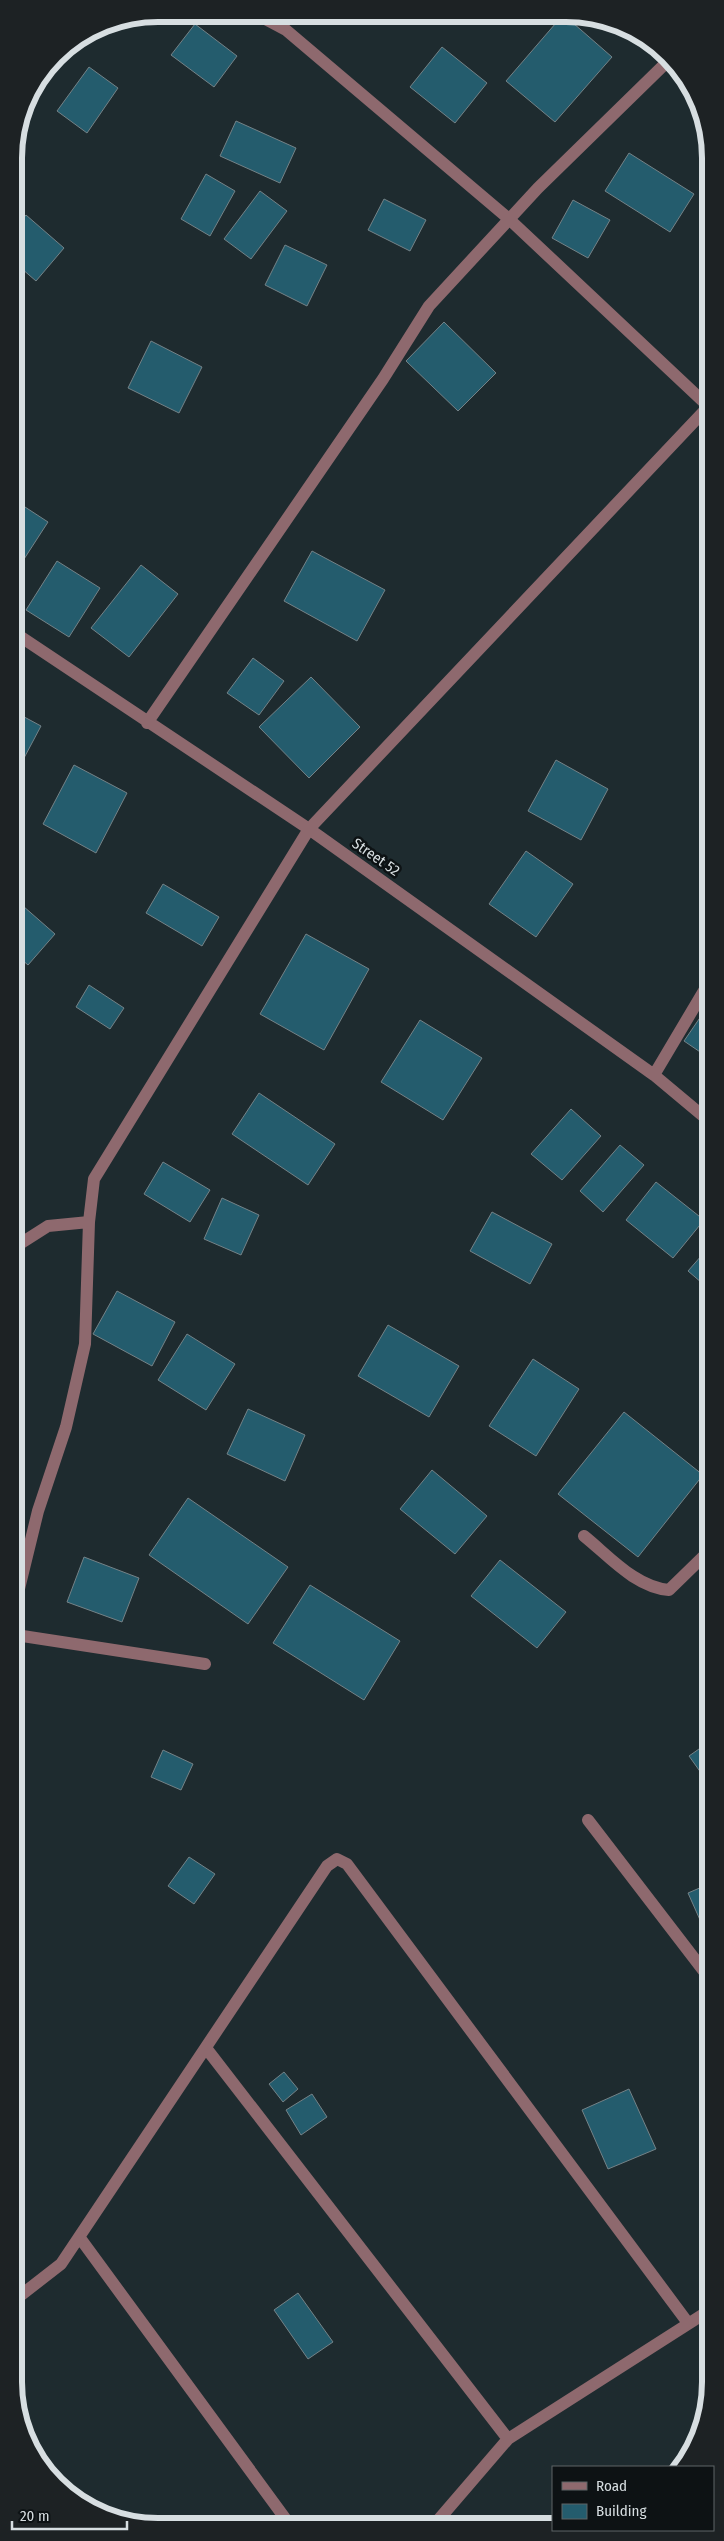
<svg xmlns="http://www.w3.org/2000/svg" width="724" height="2541" viewBox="0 0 724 2541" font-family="'Fira Sans Condensed',sans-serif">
<rect width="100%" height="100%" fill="#1e2b2f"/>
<path fill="#245c6d" stroke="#748287" d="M562,16h3l47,41 -57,65 -49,-41z
M195,24l42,32 -23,31 -43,-32z
M442,47l45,36 -32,40 -45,-36z
M89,67l29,21 -31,45 -30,-22z
M236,121l60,27 -16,35 -60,-27z
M629,153l65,41 -24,38 -65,-41z
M206,174l29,17 -25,45 -29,-17z
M260,191l27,20 -36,48 -27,-20z
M384,199l42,21 -16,31 -42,-21z
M573,200l37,20 -22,38 -36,-20z
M26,215l38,33 -28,33 -22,-19v-33z
M285,245l42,20 -20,41 -42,-21z
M444,322l52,51 -38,38 -52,-50z
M151,341l51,26 -23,46 -51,-25z
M25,507l23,15 -33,51 -1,-51z
M312,551l73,39 -28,51 -73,-40z
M57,561l43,27 -31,49 -43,-27z
M141,565l37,29 -49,63 -38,-29z
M253,658l31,23 -25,34 -32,-22z
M311,677l49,50 -51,51 -50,-51z
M15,712l26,14 -26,49z
M556,760l52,29 -27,51 -53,-29z
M74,765l53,28 -31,60 -53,-29z
M526,851l47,33 -37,53 -47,-33z
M163,884l56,33 -17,29 -56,-33z
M15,899l40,35 -27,31 -13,-11z
M306,934l63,35 -45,81 -64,-36z
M89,985l35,23 -14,21 -34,-22z
M708,1006l1,52 -25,-17z
M420,1020l62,38 -39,62 -62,-38z
M259,1093l76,51 -27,41 -76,-51z
M571,1109l30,27 -39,44 -31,-26z
M620,1145l24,20 -41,47 -23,-21z
M163,1162l47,28 -20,32 -46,-28z
M656,1182l48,38 -31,38 -47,-38z
M222,1198l37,17 -18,40 -37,-16z
M492,1212l60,32 -22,40 -60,-33z
M709,1247v42l-21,-18z
M117,1291l58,31 -23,44 -59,-32z
M388,1325l71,41 -30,51 -71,-41z
M187,1334l48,30 -29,46 -48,-30z
M533,1359l46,30 -43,67 -47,-30z
M248,1409l57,26 -20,46 -58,-27z
M624,1412l79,63 -65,82 -80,-63z
M432,1470l55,46 -32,38 -55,-45z
M188,1498l100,69 -40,57 -99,-69z
M84,1557l55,21 -17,44 -55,-20z
M500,1560l66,52 -29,36 -66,-52z
M310,1585l90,56 -36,59 -91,-57z
M709,1742v42l-20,-28z
M163,1750l30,14 -12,26 -30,-13z
M189,1857l26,17 -21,30 -26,-18z
M709,1884v56l-21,-47z
M284,2072l14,17 -15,13 -14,-18z
M629,2089l27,60 -48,20 -26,-59z
M312,2094l15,23 -26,18 -15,-25z
M298,2293l35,49 -25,17 -34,-49z"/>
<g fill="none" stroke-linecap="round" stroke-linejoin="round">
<path stroke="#8e696e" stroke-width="12" d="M256,14l30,16 223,189 199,187
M15,633l294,196 345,246 55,46
M147,723l236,-344 46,-73 109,-118 132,-129
M654,1075l54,-91
M15,1247l33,-21 41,-4 5,-43 215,-350 399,-422
M584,1536c25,20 51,51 85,54l40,-39
M16,1601l22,-90 28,-84 19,-83 4,-122
M16,1635l189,29
M588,1820l122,159
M206,2048l302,391
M80,2238l210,287
M16,2299l45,-35 266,-398 10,-7 10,5 341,459
M434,2525l74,-86 202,-129"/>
</g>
<g text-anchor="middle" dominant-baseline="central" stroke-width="5" stroke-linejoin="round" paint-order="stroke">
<g font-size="15" fill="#d7dee1" stroke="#0d1214">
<text transform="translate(376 857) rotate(35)">Street 52</text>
</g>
</g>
<path d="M0 0H724V2541H0ZM158 22H566A136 136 0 0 1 702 158V2382A136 136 0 0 1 566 2518H158A136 136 0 0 1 22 2382V158A136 136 0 0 1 158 22Z" fill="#1d2224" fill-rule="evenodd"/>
<path fill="none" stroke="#d7dee1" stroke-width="6" d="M158 22H566A136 136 0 0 1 702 158V2382A136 136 0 0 1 566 2518H158A136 136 0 0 1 22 2382V158A136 136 0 0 1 158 22Z"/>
<rect x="552" y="2466" width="162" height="65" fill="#0d1214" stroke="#5e6466"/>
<rect x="562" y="2482" width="25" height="8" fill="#8e696e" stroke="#5e6466"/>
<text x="596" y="2491" font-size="15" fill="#d7dee1">Road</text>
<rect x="562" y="2504" width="25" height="15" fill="#245c6d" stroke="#5e6466"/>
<text x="596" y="2516" font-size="15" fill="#d7dee1">Building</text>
<path d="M12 2521v8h115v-8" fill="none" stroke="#d7dee1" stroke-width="2.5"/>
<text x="20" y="2521" font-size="15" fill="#d7dee1" stroke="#0d1214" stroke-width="4" paint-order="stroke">20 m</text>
</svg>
